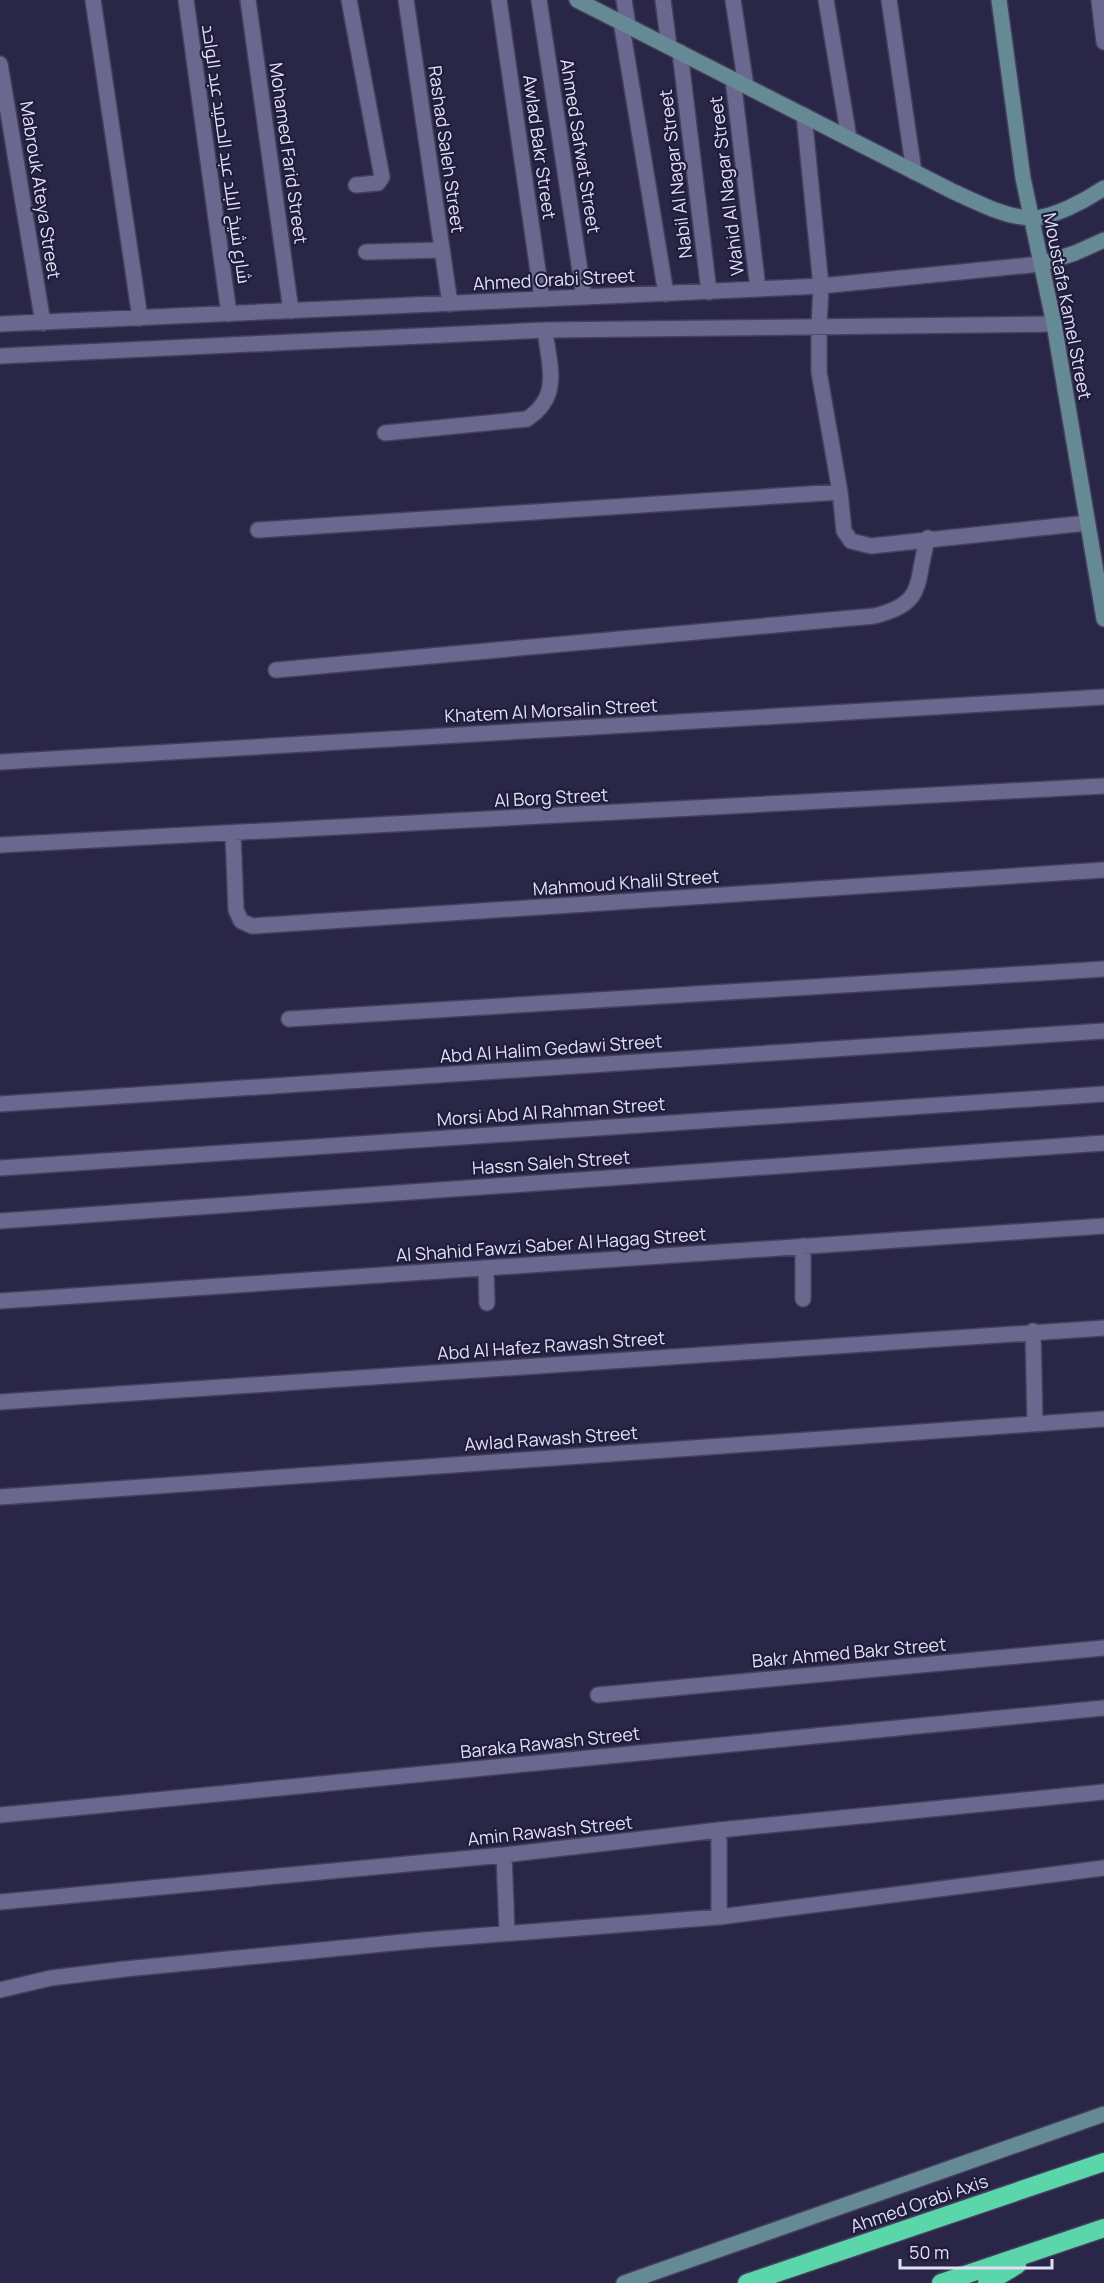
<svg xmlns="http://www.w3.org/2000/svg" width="1104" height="2283" viewBox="0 0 1104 2283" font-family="Manrope,Cairo,sans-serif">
<rect width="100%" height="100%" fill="#292647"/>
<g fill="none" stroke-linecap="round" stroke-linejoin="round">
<defs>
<path id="street" d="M93,0l47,318
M186,0l43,314
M248,0l43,311
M349,0l33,177 -4,6 -22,2
M406,0l44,304
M499,0l43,299
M539,0l45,297
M624,0l4,25
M663,0l6,46
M733,0l13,86
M826,0l23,138
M889,0l25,172
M1099,0l5,42
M621,21l45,273
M680,52l29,240
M0,64l43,259
M733,79l25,210
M804,115l17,171 -2,40v46l21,120 4,39 7,10 20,5 216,-23
M366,252l76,-2
M0,324l821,-38 220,-22
M0,356l545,-26 509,-6
M385,433l142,-14c35,-23 22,-53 18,-89
M258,530l582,-38
M276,670l598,-54c54,-13 40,-34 54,-78
M0,762l1104,-65
M233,834l3,76 5,11 11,5 852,-56
M0,845l1104,-59
M289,1019l815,-50
M0,1104l1104,-73
M0,1168l1104,-74
M0,1221l1104,-78
M803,1246v53
M486,1268l1,35
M0,1301l1104,-75
M1033,1331l2,92
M0,1402l1104,-74
M0,1497l1104,-78
M598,1695l506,-47
M0,1815l1104,-107
M719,1830v87
M504,1855l3,78
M0,1902l504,-47 215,-25 385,-38
M0,1990l51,-12 74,-9 299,-29 295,-23 385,-49"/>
<path id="secondary" d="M577,0l377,192c23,10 50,25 76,26 22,1 56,-18 74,-30
M999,0l24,178 31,146 50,295
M1041,264l34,-11 29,-13
M624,2283l480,-169"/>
<path id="highway" d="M747,2283l357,-121
M941,2283l163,-55
M987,2283l30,-18"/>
</defs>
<use href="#street" stroke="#44405c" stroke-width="18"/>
<use href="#secondary" stroke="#44405c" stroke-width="18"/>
<use href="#highway" stroke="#44405c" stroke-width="21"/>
<use href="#street" stroke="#6a688e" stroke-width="15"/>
<use href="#secondary" stroke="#668996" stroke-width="15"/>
<use href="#highway" stroke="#5bd5aa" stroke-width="18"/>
</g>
<g text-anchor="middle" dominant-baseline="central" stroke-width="4.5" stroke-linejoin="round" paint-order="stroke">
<g font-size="18" fill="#e1e0f6" stroke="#201c3c">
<text transform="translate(581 146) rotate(81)">Ahmed Safwat Street</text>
<text transform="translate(540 147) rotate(82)">Awlad Bakr Street</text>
<text transform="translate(447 149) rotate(82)">Rashad Saleh Street</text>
<text transform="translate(289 153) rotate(82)">Mohamed Farid Street</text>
<text transform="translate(227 154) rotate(82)">شارع شيخ البلد عبد الحميد عبد الواحد</text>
<text transform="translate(675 174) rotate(-97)">Nabil Al Nagar Street</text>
<text transform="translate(726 186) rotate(-97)">Wahid Al Nagar Street</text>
<text transform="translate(41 190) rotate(81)">Mabrouk Ateya Street</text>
<text transform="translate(554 279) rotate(-3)">Ahmed Orabi Street</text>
<text transform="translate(1068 306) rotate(79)">Moustafa Kamel Street</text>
<text transform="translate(551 710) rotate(-3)">Khatem Al Morsalin Street</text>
<text transform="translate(551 797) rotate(-3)">Al Borg Street</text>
<text transform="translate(626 882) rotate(-4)">Mahmoud Khalil Street</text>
<text transform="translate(551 1048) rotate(-4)">Abd Al Halim Gedawi Street</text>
<text transform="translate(551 1111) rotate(-4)">Morsi Abd Al Rahman Street</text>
<text transform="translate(551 1162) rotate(-4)">Hassn Saleh Street</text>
<text transform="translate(551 1244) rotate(-4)">Al Shahid Fawzi Saber Al Hagag Street</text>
<text transform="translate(551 1345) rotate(-4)">Abd Al Hafez Rawash Street</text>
<text transform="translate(551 1438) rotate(-4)">Awlad Rawash Street</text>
<text transform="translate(849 1652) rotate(-5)">Bakr Ahmed Bakr Street</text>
<text transform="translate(550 1742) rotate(-6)">Baraka Rawash Street</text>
<text transform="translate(550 1830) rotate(-6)">Amin Rawash Street</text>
<text transform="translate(919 2203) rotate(-19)">Ahmed Orabi Axis</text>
</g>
</g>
<path d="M900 2259v9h152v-9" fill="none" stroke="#e1e0f6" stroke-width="3"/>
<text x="909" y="2259" font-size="18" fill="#e1e0f6" stroke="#201c3c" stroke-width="4.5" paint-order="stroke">50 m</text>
</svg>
